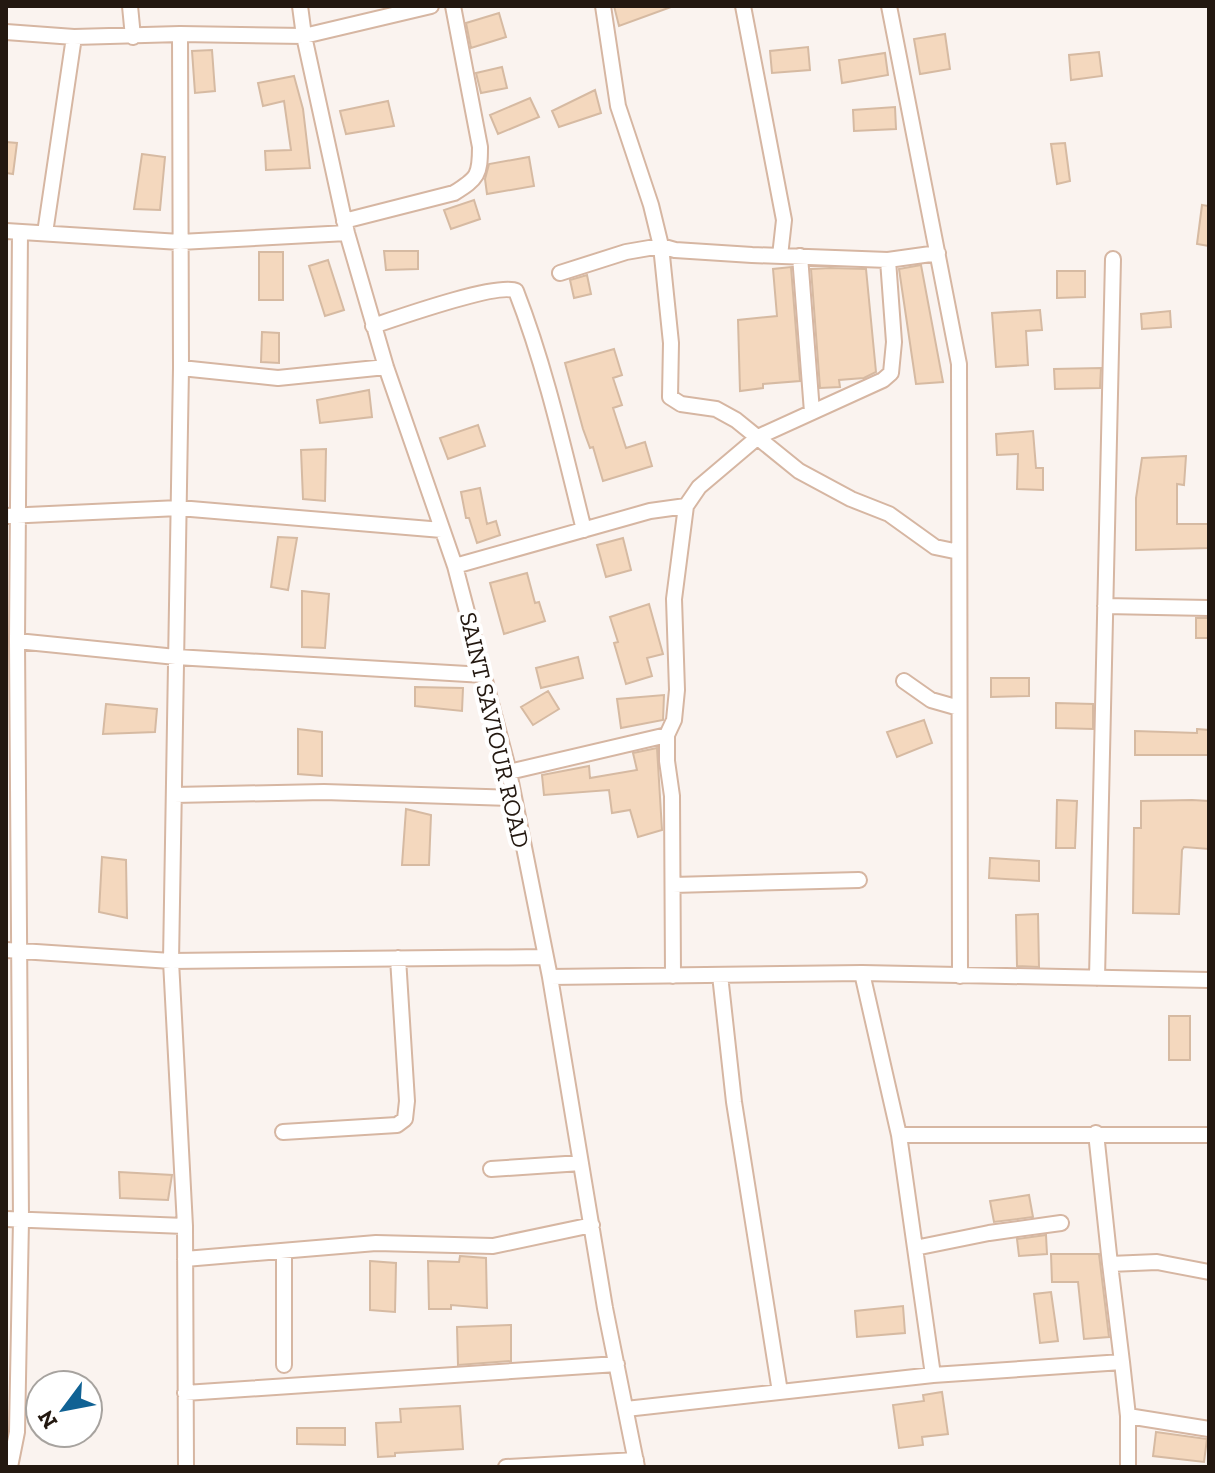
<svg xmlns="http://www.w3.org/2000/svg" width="1215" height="1473" viewBox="0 0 1215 1473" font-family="'Zilla Slab',serif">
<rect width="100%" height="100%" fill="#faf3ef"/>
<path fill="#f4d8be" stroke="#d6baa2" stroke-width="2" d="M614,6h57v1l-52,19z
M499,13l7,24 -35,11 -5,-25z
M945,34l5,35 -30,5 -6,-35z
M808,47l2,23 -38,3 -2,-22z
M212,50l3,41 -20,2 -3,-42z
M1099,52l3,24 -31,4 -2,-25z
M885,53l3,22 -46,8 -3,-23z
M502,67l5,21 -26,5 -5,-20z
M294,76l9,33 7,59 -44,2 -1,-19 26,-1 -7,-49 -21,5 -5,-23z
M595,90l6,23 -42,14 -7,-16z
M530,98l9,19 -41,17 -8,-19z
M388,101l6,25 -48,8 -6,-23z
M895,107l1,22 -42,2 -1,-21z
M6,142l11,1 -4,31 -7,-1z
M1065,143l5,38 -13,3 -6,-40z
M142,154l23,3 -5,53 -26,-1z
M529,157l5,29 -47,8 -2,-15 4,-15z
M474,200l6,19 -29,10 -7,-19z
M1202,205l7,1v40l-12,-2z
M384,251h34v18l-32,1z
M259,252h24v48h-24z
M328,260l16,50 -19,6 -16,-50z
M921,265l22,117 -27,2 -17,-115z
M791,267l9,114 -37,3v4l-23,3 -2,-71 39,-4 -4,-47z
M830,268l36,1 10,103 -12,6 -25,2 1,7 -20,1 -9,-119z
M1057,271h28v26l-28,1z
M587,275l4,19 -17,4 -4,-18z
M1040,310l2,20 -16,1 2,34 -32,2 -4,-54z
M1170,311l1,16 -29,2 -1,-15z
M262,332l17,1v30l-18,-1z
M614,349l8,26 -9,3 9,27 -9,3 13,40 19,-6 7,24 -49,15 -10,-34 -3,1 -7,-19 -18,-66z
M1101,368l-1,20 -45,1 -1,-20z
M369,390l3,27 -52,6 -3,-23z
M478,425l7,21 -37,13 -8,-21z
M1033,431l3,37h7v22l-26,-1 1,-35 -21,1 -1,-21z
M326,449l-1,52 -22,-2 -2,-49z
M1186,456l-2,29 -7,-1v40h32v24l-73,2v-52l6,-40z
M480,488l7,36 9,-3 4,14 -23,8 -8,-25h-3l-5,-26z
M278,537l19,1 -9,52 -17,-3z
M623,538l8,32 -25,7 -9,-32z
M527,573l8,30 4,-1 6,19 -41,13 -14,-51z
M302,591l27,3 -4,54 -23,-1z
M649,604l14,50 -16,4 5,18 -26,8 -12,-41 4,-1 -8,-25z
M1196,618h13v20h-13z
M578,657l5,21 -42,10 -5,-20z
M991,678h38v18l-38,1z
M415,687l48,1 -1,23 -47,-5z
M548,691l11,18 -26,16 -12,-18z
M664,695l-1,25 -42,8 -4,-29z
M1056,703l37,1v25l-37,-1z
M106,704l51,5 -2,23 -52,2z
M924,720l8,23 -35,14 -10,-25z
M298,729l24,3v44l-24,-2z
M1197,729l12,1v25h-74v-24l62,2z
M657,748l5,82 -24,7 -8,-27 -18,3 -3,-23 -65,5 -2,-20 47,-9 1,12 47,-8 -4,-17z
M1057,800l20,1 -2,47h-19z
M1192,800l17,1v48l-25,-2 -2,3 -3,64 -46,-1 1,-85h7v-27z
M406,809l25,6 -2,50h-27z
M102,857l24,3 1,58 -28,-6z
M990,858l49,3v20l-50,-3z
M1038,914l1,53 -22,-1 -1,-51z
M1169,1016h21v44h-21z
M119,1172l53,3 -4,25 -48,-2z
M1029,1195l4,22 -39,5 -4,-21z
M1046,1235l1,19 -28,2 -2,-17z
M1051,1254h48l10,83 -25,2 -6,-57h-26z
M460,1256l26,2 1,50 -36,-3v4h-22l-1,-48 31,1z
M370,1261l26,2 -1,49 -25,-2z
M1051,1292l7,49 -18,2 -6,-49z
M903,1306l2,27 -48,4 -2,-26z
M511,1325v36l-53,4 -1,-38z
M942,1392l6,42 -26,3 1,8 -24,3 -6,-43 31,-4 -1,-6z
M460,1406l3,43 -68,4v3l-17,1 -2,-34 25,-1 -1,-13z
M297,1428h48v17l-48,-1z
M1156,1432l51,7 -3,23 -51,-6z"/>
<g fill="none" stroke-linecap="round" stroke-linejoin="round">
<defs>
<path id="minor" d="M130,6l3,31
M300,6l4,30 43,197 39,134 69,199 54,206 41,205 55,331 32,159
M603,6l15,100 33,99 10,41 10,97 -1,54 11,7 35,5 20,11 63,51 52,28 38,15 46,33 24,5
M743,6l41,214 -4,36
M889,6l70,358 1,612
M6,32l68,5 106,-3 124,2 127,-30
M180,34l1,334 -10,593 14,265 1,241
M344,221l110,-28c24,-15 26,-18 26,-46l-27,-141
M6,231l174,11 167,-9
M45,233l29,-196
M800,256l12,156
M560,273l66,-21 35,-6 14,4 77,5 136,5 50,-7
M373,326c24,-8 126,-44 143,-35 30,77 48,159 68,239
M181,368l97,10 108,-11
M6,516l173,-8 263,22
M455,566l195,-55 36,-5
M1105,606l104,2
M17,641l159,16 308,18
M904,681l27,19 28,8
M509,772l158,-37
M174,795l150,-3 190,6
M673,885l186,-5
M6,950l165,11 374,-4
M862,973l37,162 34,240
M720,975l14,127 46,290
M673,976l-1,-180 -5,-35v-26l7,-15 3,-30 -3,-91 12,-93 13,-19 59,-50 125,-57 8,-7 3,-31 -6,-82
M550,977l312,-4 347,7
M1097,978l16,-719
M283,1132l114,-7 8,-6 2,-18 -9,-143
M1096,1133l14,131
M899,1135h310
M491,1169l90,-6
M6,1219l179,7
M915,1248l74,-15 72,-10
M185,1259l191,-16 117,3 99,-21
M1122,1362l6,54v51
M284,1365v-114
M185,1393l432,-29
M626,1409l307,-34 189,-13 -12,-98 47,-2 52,10
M1128,1416l81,13
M10,1467l7,-35 4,-212 -4,-579 3,-409
M506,1467l130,-7"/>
</defs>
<use href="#minor" stroke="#d6b6a2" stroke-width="18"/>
<use href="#minor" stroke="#fff" stroke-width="14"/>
</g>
<g text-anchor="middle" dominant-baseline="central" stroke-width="8" stroke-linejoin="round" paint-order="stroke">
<g font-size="24" fill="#231810" stroke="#fff">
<text transform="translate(495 730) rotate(77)">SAINT SAVIOUR ROAD</text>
</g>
</g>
<rect width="1215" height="1473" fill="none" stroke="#231810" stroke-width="16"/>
<g transform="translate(64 1409) rotate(238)"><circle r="38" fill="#ffffff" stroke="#a7a39f" stroke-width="2"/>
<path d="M0-6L14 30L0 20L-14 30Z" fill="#106294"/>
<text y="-12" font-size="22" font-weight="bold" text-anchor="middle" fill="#231810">N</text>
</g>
</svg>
